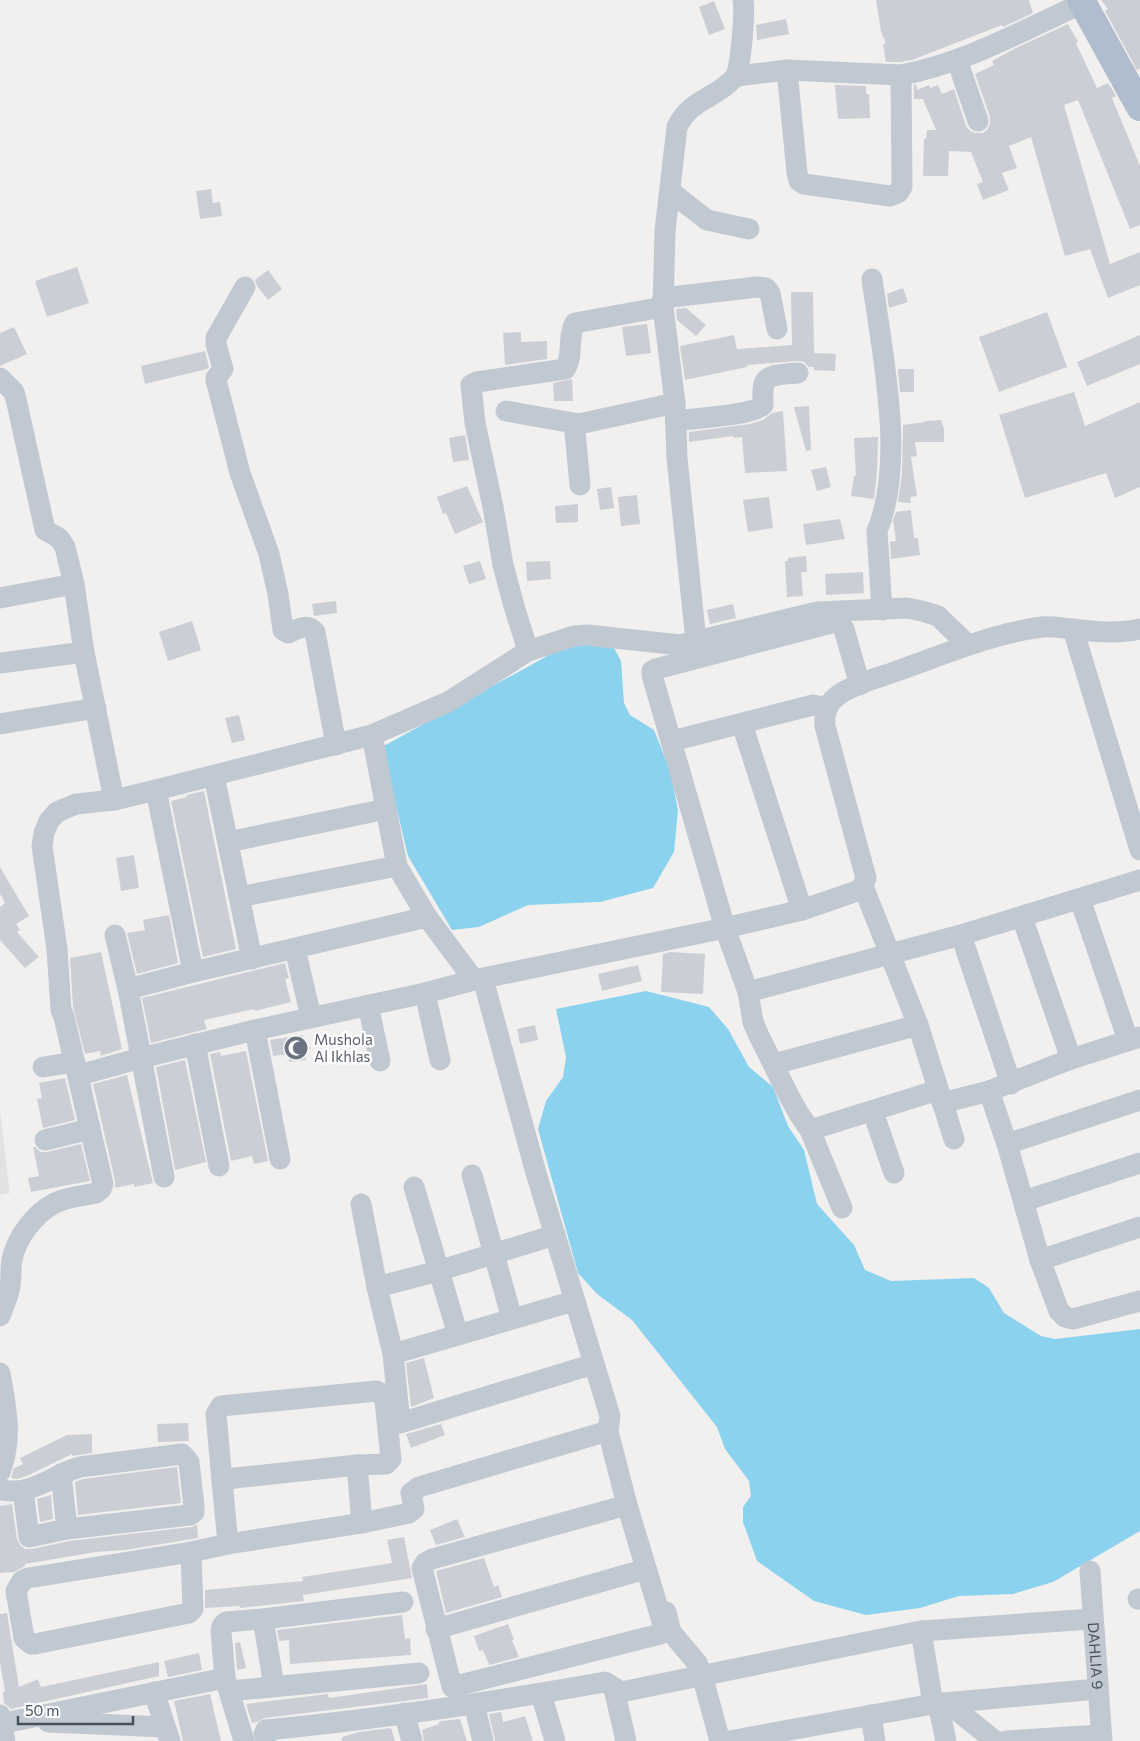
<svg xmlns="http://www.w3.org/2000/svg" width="1140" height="1741" viewBox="0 0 1140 1741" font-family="Commissioner,sans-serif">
<rect width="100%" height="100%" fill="#f2f0ef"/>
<path fill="#e3e1e1" d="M0,1112l10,81 -10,2z"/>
<path fill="#8ad2ee" d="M587,644l27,4 7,13 3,42 6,12 24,15 16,40 8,40 -4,42 -21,36 -53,14 -72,3 -49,22 -27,3 -44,-74 -26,-109 178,-98z
M646,991l63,16 19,22 21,38 24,20 15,39 16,24 13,54 37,41 11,25 26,11 83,-3 15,10 15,25 37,23 14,3 85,-10v202l-87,51 -40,12 -54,2 -39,12 -54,7 -52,-14 -57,-40 -14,-39v-15l8,-11 -2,-15 -24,-32 -8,-22 -85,-107 -35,-26 -19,-21 -40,-144 8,-28 17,-24 3,-20 -10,-48z"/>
<path fill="#cbced5" d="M876,0h153l4,13 -30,14 -1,-2 -90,35 -12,2h-14l-3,-18h3l-5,-13z
M1101,0h39v68l-3,2 -32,-59 3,-2z
M714,1l11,28 -16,6 -10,-28z
M786,19l3,15 -32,6 -1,-15z
M1068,24l10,18 -2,1 21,45 11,-5 8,13 -4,2 28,68v59l-10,4 -52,-129 -14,5 46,159 30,-12v33l-32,13 -18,-49 -25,7 -34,-119 -22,9 8,22 -15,5 7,17 -26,10 -6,-16 6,-2 -12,-30 -22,-1 -1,25h-25l1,-37h2l1,-9h9l-13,-31h-9v-14l2,-1 1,6 12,-5 1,3 8,-3 4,9 12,-5 12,37 3,4 6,3h8l4,-3 3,-6v-7l-15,-43 19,-9 -2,-4 22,-12z
M835,85l31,1v8h3l1,24 -32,1z
M211,189l2,14 7,-1 2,14 -22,3 -4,-28z
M77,267l12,36 -42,14 -12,-36z
M268,270l14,19 -14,11 -11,-14 -2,-6z
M903,288l5,14 -19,6 -2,-14z
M791,292h22l1,61 22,1 -1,17 -21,-1v-3h-5l-5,-5 -7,-1 -50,4v2l-62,13 -5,-34 54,-11 3,14 55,-4z
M686,308l20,17 -10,11 -19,-16 -1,-11z
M1047,312l20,55 -68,25 -20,-55z
M647,324l4,29 -25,3 -4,-29z
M14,327l13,27 -27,12v-33z
M521,332v10l26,-1v18l-42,6 -2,-32z
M1140,335v29l-53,22 -10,-24z
M205,351l4,16 -2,2 -62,15 -4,-18z
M898,369h16v23h-14z
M572,379l1,22h-19l-1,-18z
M1074,392l11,34 55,-24v85l-25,11 -9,-25 -81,25 -26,-83z
M809,406l2,44 -5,1 -12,-44z
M783,411l4,60 -42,2 -3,-36 -9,1v-2l-44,6v-10l61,-8 13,-4 9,-7z
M941,420l3,9v13h-29l2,14 -6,1 6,39 -7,1 1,6 -13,-1 4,-29 1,-48 22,-3v-1z
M465,435l4,25 -16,2 -4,-24z
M878,437l-1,35 -3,27 -23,-3 3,-20h2l-2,-38z
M826,467l5,20 -14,4 -6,-21z
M467,486l16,36 -28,12 -9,-21 -3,1 -6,-17z
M611,487l3,21 -14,2 -3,-21z
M637,495l3,29 -19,2 -3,-29z
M769,497l4,31 -25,4 -5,-32z
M578,504v18l-22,1 -1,-17z
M911,510l3,28h4l2,17 -29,4 -1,-17 6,-1 -3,-21 3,-8z
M840,519l5,20 -39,6 -3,-21z
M806,556l1,16h-6l2,24 -16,1 -2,-36h3v-3z
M480,561l6,18 -17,5 -6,-18z
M550,561l1,18 -24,2 -1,-19z
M863,572l1,21 -38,2 -1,-21z
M336,601l1,12 -23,3 -2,-12z
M733,604l3,14 -26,6 -3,-14z
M192,621l9,29 -33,11 -9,-29z
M239,715l6,25 -13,3 -7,-25z
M204,791l32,158 -33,8 -32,-156 16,-4v-2z
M134,855l5,33 -18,3 -5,-33z
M0,867l29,49 -13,8 4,6 -3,2 22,25 -14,11 -25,-28v-33l5,-4 -5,-9z
M169,915l9,48 -41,11 -10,-41 18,-3 -2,-10z
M101,952l21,97 -21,7 -1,-5 -15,3 -12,-47 -3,-49z
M670,952l35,2 -2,40 -42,-2 2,-38z
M285,963l4,15 -4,1 6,23 -36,9 -1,-2 -50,11 3,9 -56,14 -9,-45z
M638,965l4,16 -40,10 -4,-17z
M535,1025l3,15 -18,4 -3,-15z
M303,1035l3,25 -17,2 -1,-8 -15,2 -3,-16z
M246,1051l22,110 -14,3 -2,-8 -21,5 -21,-107 10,-2 1,4z
M185,1060l21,102 -31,8 -19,-103z
M127,1075l26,108 -19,4v-3l-19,4v-7l-22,-97z
M65,1078l10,42 -32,8 -6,-29 5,-1 -3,-15z
M81,1144l9,37 -59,11 -3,-14 11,-2 -6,-29h2l6,5h6z
M424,1358l10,40 -23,9 -5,-44z
M188,1423l1,18 -31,1 -1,-18z
M441,1424l4,11 -34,13 -5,-14z
M92,1434v19l-20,3v-2l-45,22 -10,3 -6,-1 3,-10 9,-4 -3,-6 47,-23z
M177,1467l4,36 -103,12 -3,-33 8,-3z
M51,1495l2,24 -13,3 -3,-23z
M12,1504l5,35 3,6 5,4h7l37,-8 122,-14 6,-2 1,13 -73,12 -29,2 -71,12v2l-11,6 -14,1v-67z
M457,1519l8,18 -29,8 -6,-15z
M404,1537l8,41 -109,17 1,6 -64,7v-2l-35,2v-18l98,-9 -1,-4 90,-14 -5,-23z
M484,1558l10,29 4,-2 4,12 -56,16 -10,-42z
M7,1613l12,74 19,-8 3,8 118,-25v14l-148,33 -7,-6 -1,-11 2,-1 -5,-28v-49z
M402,1615l3,24 5,-1 1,17 -121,9 -1,-24 -10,1 -2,-11z
M508,1624l6,16h-2l7,17 -30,8 -6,-15 -4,1 -5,-15z
M240,1642l6,26 -9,2 -2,-27z
M199,1653l3,17 -34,7 -4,-16z
M427,1684l1,14 -163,20 -8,4 -5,1 -6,-19 82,-10 1,4z
M210,1694l11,47h-38l-9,-40z
M501,1712l2,10 22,-6 8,25h-38l-6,-27z
M460,1719l7,22h-43l-2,-11 17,-6v-2l3,-1z
M391,1728l4,13h-53v-4l17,-5z"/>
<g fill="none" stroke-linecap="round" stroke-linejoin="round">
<g stroke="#c0c9d2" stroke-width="21">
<path d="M957,60l21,61"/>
<path d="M787,70l10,103 2,8 5,3 86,12 8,-3 4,-6 -1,-112"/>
<path d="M737,76l50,-6 114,5c64,-12 123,-45 182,-72"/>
<path d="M671,192l36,28 42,9"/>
<path d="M872,279c10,73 34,183 5,252l5,79"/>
<path d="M245,287l-29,51v6l7,25 -7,9v2l24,93 29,81 9,40 5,36 5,3c10,-4 19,-10 27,-1l21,113"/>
<path d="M663,298l94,-11 9,1 4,5 7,36"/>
<path d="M0,378l14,14 2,7 29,131 14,8 6,9 9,37 10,68 30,148"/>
<path d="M506,411l73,13 96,-21"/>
<path d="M676,421c18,-3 76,-5 87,-16 0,-7 -1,-15 1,-21 3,-11 24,-10 34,-11"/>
<path d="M579,424l-3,3 -1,5 5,53"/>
<path d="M0,598l74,-14"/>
<path d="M1073,629l67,221"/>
<path d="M696,641l-19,-183 -2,-55 -12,-96 2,-76 12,-104c14,-29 39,-28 58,-50 6,-7 10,-66 8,-77"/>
<path d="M528,651l-14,-45 -11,-41 -10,-58 -18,-84 -4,-38 6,-3 88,-13c9,-13 2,-32 10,-46l88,-16"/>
<path d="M0,663l84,-11"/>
<path d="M0,724l96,-16"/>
<path d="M742,724l60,186"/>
<path d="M372,735l25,131 30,51 47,63"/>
<path d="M672,741l141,-36 14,3"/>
<path d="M214,776l38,183"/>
<path d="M156,790l37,182"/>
<path d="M228,842l158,-33"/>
<path d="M863,886l55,139 36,114"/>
<path d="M239,897l158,-31"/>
<path d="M1080,899l48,141"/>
<path d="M1022,917l49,142"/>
<path d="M115,935l13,54 36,188"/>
<path d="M961,935l50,149"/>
<path d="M295,949l16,68"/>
<path d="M483,979l53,194 74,243 -2,15 19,74 38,126 -5,3 -208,53 -30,-119 3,-5 7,-4 195,-54"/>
<path d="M128,989l65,-17 234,-55"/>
<path d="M748,992l213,-57 179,-55"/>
<path d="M425,993l15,67"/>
<path d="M368,1005l12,56"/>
<path d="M255,1030l25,129"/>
<path d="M195,1044l24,122"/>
<path d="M774,1064l144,-39"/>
<path d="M43,1067l32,-5"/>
<path d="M79,1075l62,-17 114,-28 170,-37 49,-13 251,-52 77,-18 55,-19 6,-5 3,-8 -41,-152c-1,-14 3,-24 15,-32 17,-11 38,-16 57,-23 45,-16 97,-38 145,-44 10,-1 20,1 30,2 22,3 46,5 68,0"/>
<path d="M989,1091l18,53 33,116 19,51 6,6 8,2 67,-18"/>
<path d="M942,1103l47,-12 82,-32 69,-22"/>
<path d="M873,1112l21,61"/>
<path d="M810,1130l128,-40"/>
<path d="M45,1140l45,-11"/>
<path d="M1007,1144l133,-44"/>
<path d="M472,1175l40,144"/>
<path d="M414,1187l44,148"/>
<path d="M1024,1201l116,-38"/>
<path d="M361,1204l16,83 16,67 7,69 194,-59"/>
<path d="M842,1208l-32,-78 -11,-16 -11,-20 -29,-58 -6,-14 -5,-30 -23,-64 -73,-253v-4l4,-2 179,-47 5,2 4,5 16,56"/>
<path d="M1040,1260l100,-33"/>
<path d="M377,1287l61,-16 117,-36"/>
<path d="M0,1316c3,-8 7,-17 9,-25 3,-11 1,-21 3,-31 4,-22 23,-47 43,-57 12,-6 28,-7 41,-10l5,-4 2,-5 -39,-167 -3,-7 -4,-61 -15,-103 2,-13 5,-12 8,-9 19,-8 38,-4 42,-10 216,-55 76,-33 80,-51 46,-15 13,-1 93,10 137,-33 90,-4 15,3 16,5 30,29"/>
<path d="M393,1354l181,-53"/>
<path d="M0,1373c6,35 13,65 0,99"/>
<path d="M61,1474l6,55"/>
<path d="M222,1481l-6,-67 5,-8 156,-15 5,3 3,7 6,58 -5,5 -29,1"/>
<path d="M0,1490c8,1 16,2 24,0 20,-4 36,-18 56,-23l102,-13 7,8 5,45v5l-4,3 -123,14 -38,8 -6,-46"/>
<path d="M228,1544l-6,-63 13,-3 122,-13 5,58"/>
<path d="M191,1552l2,57 -4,4 -154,31h-4l-7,-6 -8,-47 6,-10 6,-3 163,-26 37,-8 134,-21 47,-10 5,-4 -3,-16 8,-6 189,-56"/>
<path id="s1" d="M1090,1571l12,170"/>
<path d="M1138,1599h2"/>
<path d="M666,1612l5,20 26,31 5,12 18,66"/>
<path d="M263,1619l11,67"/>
<path d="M436,1629l210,-60"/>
<path d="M921,1631l12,73"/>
<path d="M614,1689l12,52"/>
<path d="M229,1691l190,-18"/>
<path d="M154,1692l16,49"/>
<path d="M541,1694l14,47"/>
<path d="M474,1704l9,37"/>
<path d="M938,1704l8,37"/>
<path d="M949,1704l46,37"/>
<path d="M404,1713l8,28"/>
<path d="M0,1715l5,26"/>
<path d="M871,1715l4,26"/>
<path d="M14,1721l211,-43"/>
<path d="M48,1722l117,5"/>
<path d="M244,1741l-19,-63 -4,-47 1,-5 4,-4 37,-3 140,-17"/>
<path d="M266,1741l-2,-7 2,-4c114,-11 227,-28 339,-48l16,10 300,-61 171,-12"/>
<path d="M729,1741l204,-37 164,-15"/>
<path d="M1006,1741l95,-6"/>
</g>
<path stroke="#afbdcf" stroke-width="28" d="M1081,0l59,107"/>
</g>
<defs>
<symbol id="mosque-disc" viewBox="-11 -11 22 22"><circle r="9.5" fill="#6b7280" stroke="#fff"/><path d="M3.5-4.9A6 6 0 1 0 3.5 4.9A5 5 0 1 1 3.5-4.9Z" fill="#fff"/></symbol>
</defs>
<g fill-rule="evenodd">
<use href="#mosque-disc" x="282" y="1034" width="28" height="28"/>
</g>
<g text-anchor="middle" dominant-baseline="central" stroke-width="5" stroke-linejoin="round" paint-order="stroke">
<g font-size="15" fill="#5b616d" stroke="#fff" text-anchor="start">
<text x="314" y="1039">Mushola<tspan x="314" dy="17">Al Ikhlas</tspan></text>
</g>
<g font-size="15" fill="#47515d" stroke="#fff">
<text stroke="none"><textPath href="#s1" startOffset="85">DAHLIA 9</textPath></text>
</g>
</g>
<path d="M18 1716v8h115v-8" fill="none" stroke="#47515d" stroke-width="2.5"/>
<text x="25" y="1716" font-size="15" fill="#47515d" stroke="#ffffff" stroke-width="4" paint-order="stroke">50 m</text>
</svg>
